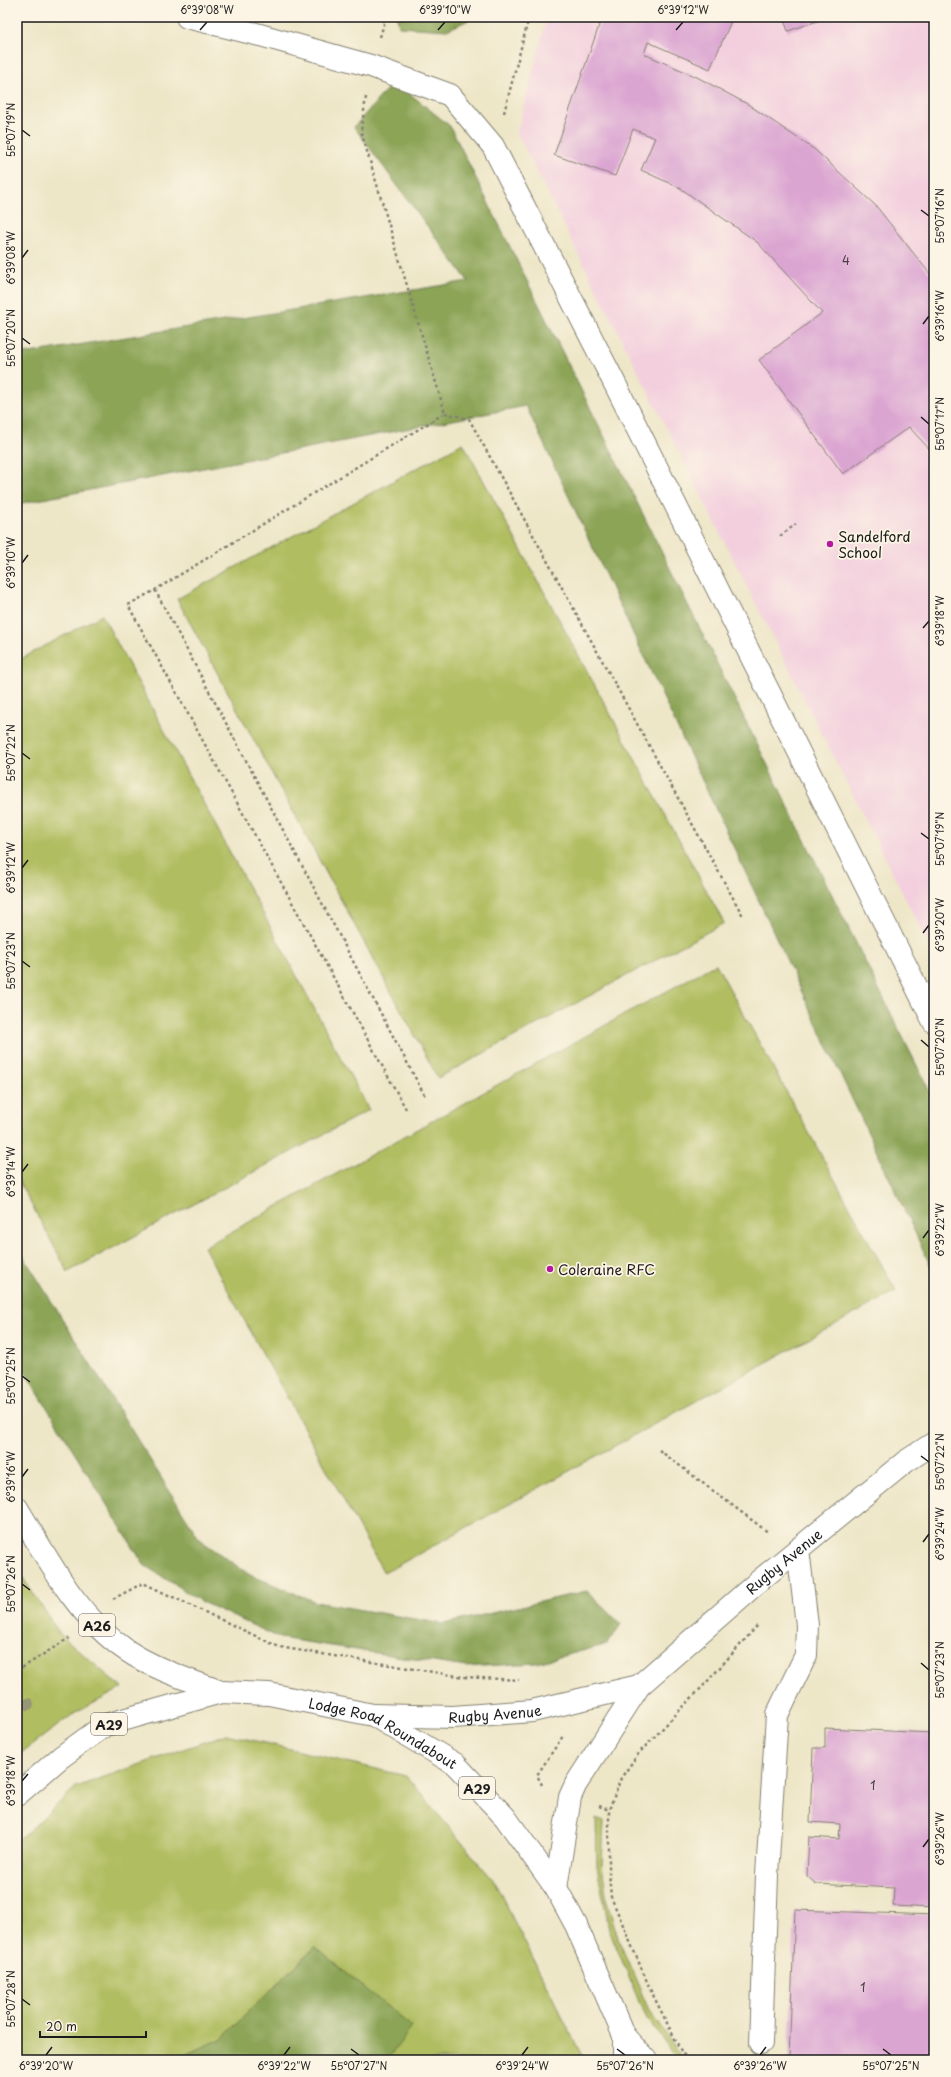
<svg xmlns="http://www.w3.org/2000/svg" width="951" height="2077" viewBox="0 0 951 2077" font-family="'Playpen Sans',sans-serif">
<rect width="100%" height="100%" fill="#fcf5e5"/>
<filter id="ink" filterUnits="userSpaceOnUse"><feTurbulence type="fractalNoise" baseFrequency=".025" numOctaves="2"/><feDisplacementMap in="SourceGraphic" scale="8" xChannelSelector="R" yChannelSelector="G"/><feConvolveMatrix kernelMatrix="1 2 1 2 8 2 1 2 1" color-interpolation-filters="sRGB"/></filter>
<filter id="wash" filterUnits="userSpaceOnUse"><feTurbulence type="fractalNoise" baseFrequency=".012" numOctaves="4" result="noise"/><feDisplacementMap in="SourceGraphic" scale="16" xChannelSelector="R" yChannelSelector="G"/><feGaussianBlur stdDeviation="0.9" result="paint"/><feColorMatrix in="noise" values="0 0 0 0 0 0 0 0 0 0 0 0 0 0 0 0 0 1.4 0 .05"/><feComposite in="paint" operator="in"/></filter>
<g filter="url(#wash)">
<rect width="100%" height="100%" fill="#ede6c7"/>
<path fill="#f3cfde" d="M547,17h387v938l-417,-822z"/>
<path fill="#b0bd60" stroke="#666c3e" d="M463,443l261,480 -286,155 -261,-479z
M102,615l267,495 -301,162 -51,-94v-517z
M716,964l180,327 -512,282 -180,-326z
M17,1569l43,65 62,54 -50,27 -55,41z
M226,1734l180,42 88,105 90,179h-567v-218l59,-55z
M596,1818l8,3 -2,44 5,37 12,39 29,67 36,52h-6l-34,-46 -35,-85 -12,-63z"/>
<path fill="#8ca456" stroke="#546039" d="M397,17h78l-28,13 -48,-3z
M394,81l56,45 484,974v173l-408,-867 -509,98v-149l451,-74 -114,-154z
M17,1246l183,294 50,35 66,27 128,22 143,-33 34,33 -13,20 -71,19 -71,4 -186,-29 -78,-36 -58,-37 -127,-206z
M315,1947l97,80 -25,33h-214l48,-21z"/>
<g id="blocks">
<path fill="#dba5d2" d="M602,17h131l-23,52 -62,-27 -4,12 53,23 52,28 66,45 61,56 58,73v175l-25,-27 -66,47 -84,-114 63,-47 -65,-71 -77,-54 -39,-18 14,-32 -22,-9 -18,47 -61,-21z
M783,17h46l-41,14z
M932,1720h2v188l-41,-2 1,-18 -78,-4 -9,-8 2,-39 30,2 1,-15 -30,-2 3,-74h12v-20l107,5z
M795,1910l139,5v145h-138l-7,-2z"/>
</g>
</g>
<g filter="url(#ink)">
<use href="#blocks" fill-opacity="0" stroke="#848172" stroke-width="1"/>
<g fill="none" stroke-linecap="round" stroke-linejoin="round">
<defs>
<g id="minor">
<path d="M187,17l73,18 111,31 79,29 43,51 122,238 319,638"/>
<path id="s1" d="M373,1715l80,2 79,-6 107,-25"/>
<path id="s2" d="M556,1888l14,-91 6,-13 63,-98 120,-105 146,-119 29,-19"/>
<path d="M761,2043l6,-168 10,-160 29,-60 1,-30 -9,-76"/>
</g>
<g id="highway">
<path d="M17,1508c31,51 59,108 109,142 28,19 63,30 95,42"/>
<path id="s3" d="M17,1795l44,-38 44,-32 116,-33 48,2 104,21 82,49 50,53 51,71 20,37 48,111v24"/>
<path d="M624,2036l22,24"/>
</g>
</defs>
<use href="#minor" stroke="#848172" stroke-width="24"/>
<use href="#highway" stroke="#848172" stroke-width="24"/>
<path stroke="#848172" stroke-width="2.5" stroke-dasharray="3 3" stroke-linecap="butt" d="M380,37l6,-20
M366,97l-5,34 84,282 -290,177 -27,15 278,504
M504,113l25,-96
M445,413l24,6 274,497
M780,536l16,-12
M155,590l271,508
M659,1450l110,83
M113,1599l30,-16 136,64 185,30 55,3
M17,1671l52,-33
M542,1785l-5,-10 26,-39
M599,1806l10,4
M689,2060l-7,-7 -31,-62 -40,-94 -2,-24v-63l12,-32 18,-25 66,-69 54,-60"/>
<use href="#minor" stroke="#fff" stroke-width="22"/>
<use href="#highway" stroke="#fff" stroke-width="22"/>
</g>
<circle fill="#979676" cx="28" cy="1704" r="6"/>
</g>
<path fill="none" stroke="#1c1c1c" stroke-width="1.5" d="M200,30l7,-8M438,30l7,-8M676,30l7,-8M22,130l8,6M921,210l8,6M22,258l6,-8M923,324l6,-8M22,338l8,6M921,417l8,7M22,563l6,-8M923,628l6,-7M22,753l8,6M921,833l8,6M22,868l6,-8M923,933l6,-8M22,961l8,6M921,1040l8,7M22,1172l6,-8M923,1238l6,-8M22,1376l8,6M921,1456l8,6M22,1477l6,-8M923,1542l6,-8M22,1584l8,6M921,1663l8,7M22,1781l6,-7M923,1847l6,-8M22,1999l8,6M351,2049l8,6M617,2049l8,6M883,2049l8,6M46,2055l6,-8M284,2055l6,-8M522,2055l6,-8M760,2055l6,-8"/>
<g fill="#b5179e" stroke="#fcf5e5" stroke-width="1.5">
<circle cx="830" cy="544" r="4"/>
<circle cx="550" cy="1269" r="4"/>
</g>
<g text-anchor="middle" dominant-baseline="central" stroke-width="3.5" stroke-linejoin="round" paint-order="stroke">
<g font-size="12" fill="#4c3e4a">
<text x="846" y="260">4</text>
<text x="873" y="1785">1</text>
<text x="863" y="1987">1</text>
</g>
<g fill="#fcf5e5" stroke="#5f5d58" stroke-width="1">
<rect x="79" y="1614" width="36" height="22" rx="3"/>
<rect x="91" y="1713" width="36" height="22" rx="3"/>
<rect x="459" y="1777" width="36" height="22" rx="3"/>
</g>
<g font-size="13" font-weight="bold" fill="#1c1c1c">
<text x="97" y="1625">A26</text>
<text x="109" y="1724">A29</text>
<text x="477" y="1788">A29</text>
</g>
<g font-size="14" fill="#1c1c1c" stroke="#fcf5e5" text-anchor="start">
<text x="838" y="536">Sandelford<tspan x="838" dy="16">School</tspan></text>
<text x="558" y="1269">Coleraine RFC</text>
</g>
<g font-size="14" fill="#1c1c1c" stroke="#fcf5e5">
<text stroke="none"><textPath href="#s2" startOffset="414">Rugby Avenue</textPath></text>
<text stroke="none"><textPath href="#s1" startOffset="122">Rugby Avenue</textPath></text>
<text stroke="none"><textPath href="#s3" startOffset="403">Lodge Road Roundabout</textPath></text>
</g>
</g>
<rect width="951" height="2077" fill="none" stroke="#fcf5e5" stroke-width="44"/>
<path d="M40 2031v6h106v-6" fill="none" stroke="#1c1c1c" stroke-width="2"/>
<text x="46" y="2031" font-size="12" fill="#1c1c1c" stroke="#fcf5e5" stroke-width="3" paint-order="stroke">20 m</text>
<rect x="22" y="22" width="907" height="2033" fill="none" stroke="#1c1c1c" stroke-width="1.5"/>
<g font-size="10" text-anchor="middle" fill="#1c1c1c">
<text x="207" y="14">6°39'08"W</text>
<text x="445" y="14">6°39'10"W</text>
<text x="683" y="14">6°39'12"W</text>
<text transform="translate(11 130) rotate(-90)" y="4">55°07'19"N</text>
<text transform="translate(940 216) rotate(-90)" y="4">55°07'16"N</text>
<text transform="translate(11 258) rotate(-90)" y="4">6°39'08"W</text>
<text transform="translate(940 316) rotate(-90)" y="4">6°39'16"W</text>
<text transform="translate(11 338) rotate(-90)" y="4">55°07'20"N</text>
<text transform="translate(940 424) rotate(-90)" y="4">55°07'17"N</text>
<text transform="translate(11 563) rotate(-90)" y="4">6°39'10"W</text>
<text transform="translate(940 621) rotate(-90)" y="4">6°39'18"W</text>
<text transform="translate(11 753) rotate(-90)" y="4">55°07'22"N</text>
<text transform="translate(940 839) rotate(-90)" y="4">55°07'19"N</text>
<text transform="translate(11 868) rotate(-90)" y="4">6°39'12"W</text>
<text transform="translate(940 925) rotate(-90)" y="4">6°39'20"W</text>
<text transform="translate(11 961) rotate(-90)" y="4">55°07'23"N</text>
<text transform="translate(940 1047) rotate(-90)" y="4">55°07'20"N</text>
<text transform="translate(11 1172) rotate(-90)" y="4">6°39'14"W</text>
<text transform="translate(940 1230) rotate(-90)" y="4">6°39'22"W</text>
<text transform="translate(11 1376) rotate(-90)" y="4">55°07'25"N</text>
<text transform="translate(940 1462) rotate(-90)" y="4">55°07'22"N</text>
<text transform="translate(11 1477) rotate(-90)" y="4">6°39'16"W</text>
<text transform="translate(940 1534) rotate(-90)" y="4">6°39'24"W</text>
<text transform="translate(11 1584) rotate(-90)" y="4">55°07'26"N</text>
<text transform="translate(940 1670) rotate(-90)" y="4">55°07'23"N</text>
<text transform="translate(11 1781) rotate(-90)" y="4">6°39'18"W</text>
<text transform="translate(940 1839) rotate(-90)" y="4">6°39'26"W</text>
<text transform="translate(11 1999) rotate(-90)" y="4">55°07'28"N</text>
<text x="46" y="2070">6°39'20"W</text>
<text x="284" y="2070">6°39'22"W</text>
<text x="359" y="2070">55°07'27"N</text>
<text x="522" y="2070">6°39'24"W</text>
<text x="625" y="2070">55°07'26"N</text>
<text x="760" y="2070">6°39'26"W</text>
<text x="891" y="2070">55°07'25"N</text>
</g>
</svg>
